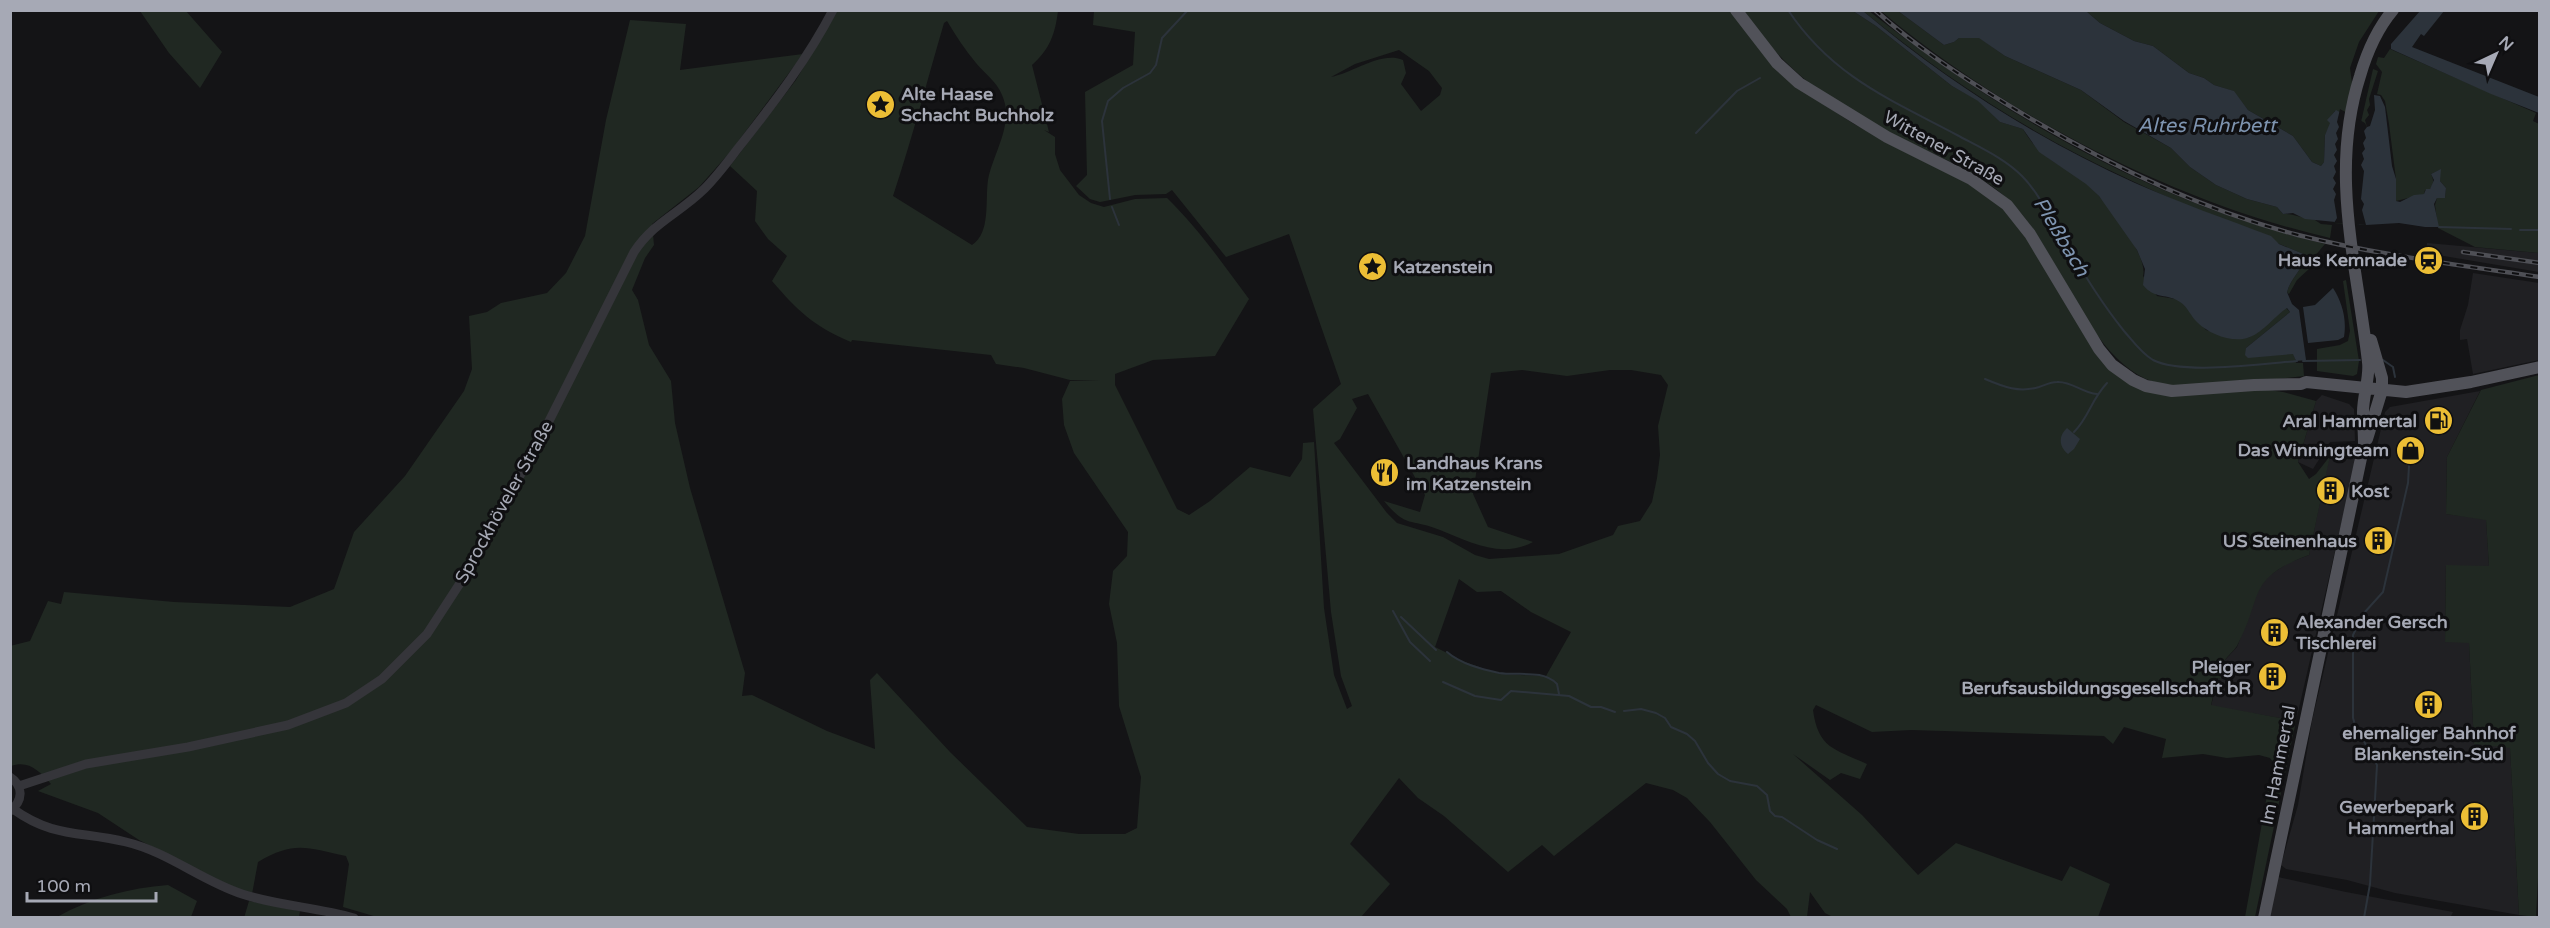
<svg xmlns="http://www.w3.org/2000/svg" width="2550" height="928" viewBox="0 0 2550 928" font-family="'Varela Round',sans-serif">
<rect width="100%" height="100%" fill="#141416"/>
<path fill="#202023" d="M2427,243l112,10v19l-113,-19z
M2473,273l66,10v77l-66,14 -6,-35 -7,1v-10l8,-25z
M2480,391l-33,66 -1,57 40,5 3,47h-43l-1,76h24l5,102 36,3 9,168 -124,-22 -48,-13 -61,-11 -5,-4 17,-60 14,-84 73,-309 5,-5z
M2322,395l27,9 5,5 1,32 -25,1 -17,27 -15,-7 18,-61z
M2340,450l13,3 2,11 -59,257 -85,-15 7,-28 3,1 4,-19 12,-13 21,-57 9,-13 21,-14 21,-8 21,-102z
M2278,877l68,15 107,20 -2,4 -6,2h-177z"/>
<path fill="#202822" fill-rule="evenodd" d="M140,11h46l36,41 -22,36 -31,-35z
M837,11h221c-3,23 -8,38 -26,54l17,67 -5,-2 11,7v17l5,16 19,25 12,8 13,4 31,-8 32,-1c31,30 56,66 82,101l-34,57 -62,4 -38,14v11l62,124 12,6 21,-14 40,-34 40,10 12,-18 1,-16 11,-1 10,166 10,67 13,34 5,-3 -11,-30 -10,-64 -18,-203 28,-25 -52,-150 -63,23 -54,-67 -6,4 -31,1 -35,7 -10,-3 -14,-13 11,-11 -2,-83 48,-27 2,-33 -42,-7 1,-14h636l87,89 37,24 122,62 18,12 27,31 72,120 42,36 127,4 21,3 33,9 -18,61 11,17 7,-5 14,-18 -21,99c-64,24 -45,41 -72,91 -3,5 -9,9 -12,14 -2,5 -3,13 -4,19l-4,-1 -6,27 85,16 -41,196h-10l28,-155 -3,-4 -11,-3 -32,3 -24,-4 -41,4 4,-19 -42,-12 -11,17 -9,-8 -193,-6 -39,2 -56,-27 -3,5c5,38 21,39 54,54l-7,15 -19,-6 -11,7 -37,-26 69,61 56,60 38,-32 106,38 8,-15 40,18 -12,33h-265l-8,-4 -15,-21 -3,25h-16l-4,-8 -31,-29 -46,-58 -23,-24 -14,-8 -27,-7 -92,73 -12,-11 -34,27 -64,-56 -26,-18 -19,-20 -49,66 40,40 -29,33h-984l-34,-10 6,-43 -3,-8c-39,-8 -51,-16 -88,6l-6,32 -22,-8 -91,-46 -41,-27 -60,-22 13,-7c-12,-13 -22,-24 -40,-18l-1,-120 20,-5 18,-40 13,3 3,-12 110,10 116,5 44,-18 20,-57 51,-56 59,-85 8,-22 -3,-53 18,-4 14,-9 46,-10 19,-20 19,-37 21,-116 24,-100 56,4 -6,46 123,-16 -72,97 -32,36 -47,37 2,21 -9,13 -13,32 6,10 11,45 22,36 4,42 15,65 55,185 -3,23 10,-1 75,36 48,18 -5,-69 7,-7 73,79 77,75 52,7h46l12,-6 4,-51 -22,-71 -2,-63 -8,-39 4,-33 14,-15 1,-24 -54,-79 -10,-28 -2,-26 8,-18h30l-30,-1 -46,-12 -28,-4 -5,-9 -139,-15 -1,2c-38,-16 -53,-31 -79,-61l15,-25 -19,-17 -13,-18 2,-30 -27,-25 66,-86zM947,21c9,15 18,29 29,42 9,11 21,19 26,32 13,28 -9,58 -14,85 -3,20 3,53 -16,65l-79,-49c19,-57 34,-115 51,-173zM1399,50l30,21 13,17 -2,7 -19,16 -20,-27 5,-11 -3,-13c-23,-9 -49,13 -72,17l24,-13zM1522,370l45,6 43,-6h21l30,5 7,10 -10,41 2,29 -3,23 -5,24 -12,19 -22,5 -5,9 -54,19 -70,5 -14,-4 -32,-18 -46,-14 -10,-10 -53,-70 6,-4 17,-31 -5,-9 16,-5 57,101 -5,17 -36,-11c23,28 27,17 56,29 30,12 61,29 93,12l-45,-15 -15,-33 18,-121zM1459,579l18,13 24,-1 30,21 40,20 -25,44 -47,-2 -34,-12 -30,-15z
M1743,11h110l23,15 76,60 27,15 21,21 23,7c18,31 37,34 63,54 17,14 63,72 57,93l14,20 19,3 7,4 23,27 31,9 13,-2 36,-29 4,4 -44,36 48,6 2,9h7l1,13c-40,4 -122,19 -158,3 -62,-29 -87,-130 -136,-178 -33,-32 -82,-48 -123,-69 -40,-20 -80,-46 -110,-79 -13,-13 -23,-28 -34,-42z
M1863,11h6c135,106 288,193 456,233l-11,13 -4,11 -13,12 -8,14 -2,-2c4,-15 16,-22 19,-37 -76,-32 -154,-62 -227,-100 -77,-40 -149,-89 -216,-144z
M1881,11h17l46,34 10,-3 5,-4h21l25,18 76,34 43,32 47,26 19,19 26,18 31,14 30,8 6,7c11,-1 19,5 29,4l9,6 11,1 -2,13c-153,-35 -329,-125 -449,-227z
M2086,11h293l-20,31 -9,26 2,15 -7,35 -2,106 -9,-1 2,-2 2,-110h-3l-7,9 3,3 -6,12 -1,27 -3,4 -9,-4 -19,-26 -45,-26 -15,-19 -19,-6 -10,-7 -15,-5 -36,-27 -19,-5 -34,-18z
M2390,49l146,64 -3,8 6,3v129l-64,-6 -37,-19 -3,-23 2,-7h8l1,-10 -6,-7v-11l-9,4c3,6 3,10 -1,15l-5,1 -1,4 -28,7v-22l-7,-55 -4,-23 -4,-6 -4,-1 5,-22 -6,-8 2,-7 6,1z
M2373,69l5,2 -9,28 1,6 -3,5 2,5 -4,5 2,7 -2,2 -1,94 2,2h-7l2,-103z
M2346,280l13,81 -2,13 -4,2 -36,-5v-22l23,-4 8,-4 2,-10 -7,-50z
M2539,375l1,463 -4,79 -17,-2 -9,-167 -36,-4 -5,-101 -24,-1 1,-77 43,1 -3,-46 -40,-6 1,-57 34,-67z
M168,885l29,16 -6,16h-134c33,-19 73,-29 111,-32z
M249,901l51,10 -1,6 -55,1z"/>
<path fill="#2c333b" d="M1853,11h10c82,69 174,128 272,172 45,20 91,36 136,53l8,8 27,11c-3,15 -15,22 -19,37l5,12 7,6 7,50 -10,1 -3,-7 -45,4 -3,-3 1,-7 44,-36 -3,-4c-12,8 -24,24 -37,29 -16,7 -41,-3 -52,-14 -7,-6 -10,-16 -18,-21 -13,-9 -25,-2 -37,-17l2,-16 -8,-19 -38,-54 -13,-12 -47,-32 -16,-23 -23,-7 -22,-21 -26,-15 -76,-60z
M1898,11h188l14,12 34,18 19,5 36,27 15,5 10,7 20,6 14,19 45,26 19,26 9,4 3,-4 1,-27 5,-12 -3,-3 9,-10 31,17 3,-1 5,-16 -1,-15 6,1 5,11 7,59 4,13v22l4,1 14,-7 10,-1 2,-5h4l4,-9 -3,-6 10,-5 -1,12 6,7 -1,10h-8l-3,6 5,23h-14l-26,-4 -33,2 -61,-6 -12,-6 -10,1 -6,-7 -30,-8 -31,-14 -26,-18 -19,-19 -47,-27 -43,-31 -76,-34 -26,-18h-20l-5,4 -10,3z
M2420,11h24l-20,25 -3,-2 -9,13 127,50v16l-48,-19 -100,-45v-5z
M2333,288c9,14 14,31 11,49l-6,3 -30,3 -5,-36 12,-2z
M2067,428l13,11 -6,10 -6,5c-9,-7 -10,-18 -1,-26z"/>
<path fill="#141416" d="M2340,109l25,14 2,4 -3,4 2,7 -3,5 2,6 -3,4 2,6 -3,6 3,6 -3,28 3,5 -2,6 4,15 -32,-2 3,-5 -3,-18 2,-6 -3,-5 3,-6 -3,-5 3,-6 -2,-6 3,-5 -3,-6 3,-5 -2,-6 3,-5 -2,-6 3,-6 -2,-5z"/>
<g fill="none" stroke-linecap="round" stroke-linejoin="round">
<path stroke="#2c333b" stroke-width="2" d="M1788,10c44,66 101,89 169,125 22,12 47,23 65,41 16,16 26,38 37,57 21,34 40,67 65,98 9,10 17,22 29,29 29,15 110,4 144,1
M1696,133l41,-42 23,-13
M1110,199l-8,-78 6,-20 15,-13 27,-15 6,-8 6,-27 26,-28
M1112,207l7,18
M2439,227l72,2
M2520,230h20
M2383,360l10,7 2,10
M2303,361l57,-1
M1985,379c19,8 34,14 54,8 6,-2 12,-5 18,-5 15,-1 25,11 40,12
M2074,432c15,-15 17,-32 33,-49
M1393,611l17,31 20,19
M1401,617l35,33
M1447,652c14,12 34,17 52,21 19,3 44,-4 58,11l2,10
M1443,682l32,14 26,4 10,-9 58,5 22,11h10l14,5
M1624,711l17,-2 15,4 9,5 6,9 16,7 8,7 13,22 10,11 12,7 27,5 10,9 3,16 5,5 7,1 35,23 20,9
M2364,918l6,-34 7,-119 -22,-40 -2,-7v-83l11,-22 19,-21 25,-109 1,-17"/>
<path stroke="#35353a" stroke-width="9" d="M10,777c14,9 13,24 0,34
M19,786l67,-22 102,-17 100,-22 58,-22 36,-24 45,-45 39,-60 74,-135 94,-187c20,-30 44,-38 68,-61 15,-14 28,-33 41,-49 33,-42 65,-84 90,-132
M13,809c40,29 68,22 113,33 42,10 76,39 116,52 36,12 75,13 112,24"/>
<path stroke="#515259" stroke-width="12" d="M1736,10l41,53 22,20 88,54 84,42 36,26 23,29 69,115 13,16 21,15 13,6 26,5 82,-6 47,-1 5,-2 100,10 65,-10 69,-15
M2367,439l15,-49v-12l-11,-38
M2264,918l100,-474c0,-11 -1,-22 -1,-32 0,-17 7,-34 5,-50 -11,-98 -39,-189 -8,-286 7,-24 17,-47 33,-66"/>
<defs>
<path id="rail" d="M1875,10c41,37 87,67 133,95 90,55 187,103 290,130 79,20 161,30 242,42
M2463,252l77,11"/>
</defs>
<use href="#rail" stroke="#4e4f55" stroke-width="4.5"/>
<use href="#rail" stroke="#0f0f11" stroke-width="2" stroke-dasharray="7" stroke-linecap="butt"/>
</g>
<defs>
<symbol id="sight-disc" viewBox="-11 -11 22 22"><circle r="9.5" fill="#ecbe35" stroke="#0f0f11"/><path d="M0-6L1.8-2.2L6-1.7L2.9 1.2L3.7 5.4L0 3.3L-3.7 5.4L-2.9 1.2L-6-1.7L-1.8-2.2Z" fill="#111"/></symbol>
<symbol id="station-disc" viewBox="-11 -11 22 22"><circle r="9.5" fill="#ecbe35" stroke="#0f0f11"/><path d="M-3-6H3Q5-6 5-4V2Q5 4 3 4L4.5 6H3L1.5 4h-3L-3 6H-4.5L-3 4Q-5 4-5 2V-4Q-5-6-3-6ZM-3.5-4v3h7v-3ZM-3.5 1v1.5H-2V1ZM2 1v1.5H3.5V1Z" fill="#111"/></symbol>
<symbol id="fuel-disc" viewBox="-11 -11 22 22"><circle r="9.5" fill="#ecbe35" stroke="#0f0f11"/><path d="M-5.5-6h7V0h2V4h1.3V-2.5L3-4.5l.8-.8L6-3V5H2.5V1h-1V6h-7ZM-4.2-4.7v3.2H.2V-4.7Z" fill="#111"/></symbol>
<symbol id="shop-disc" viewBox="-11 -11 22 22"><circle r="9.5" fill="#ecbe35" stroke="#0f0f11"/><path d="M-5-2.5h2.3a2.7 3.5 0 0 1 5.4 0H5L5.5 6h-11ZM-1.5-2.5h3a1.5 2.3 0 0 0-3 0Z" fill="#111"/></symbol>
<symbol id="restaurant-disc" viewBox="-11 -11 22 22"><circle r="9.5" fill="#ecbe35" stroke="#0f0f11"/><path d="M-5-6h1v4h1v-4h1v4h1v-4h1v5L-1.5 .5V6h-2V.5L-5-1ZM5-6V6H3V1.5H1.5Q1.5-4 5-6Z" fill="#111"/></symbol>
<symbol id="building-disc" viewBox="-11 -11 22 22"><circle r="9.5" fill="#ecbe35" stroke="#0f0f11"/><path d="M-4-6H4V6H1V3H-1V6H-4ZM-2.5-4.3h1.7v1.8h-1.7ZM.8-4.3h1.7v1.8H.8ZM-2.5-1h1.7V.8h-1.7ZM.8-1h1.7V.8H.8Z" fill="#111"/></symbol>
</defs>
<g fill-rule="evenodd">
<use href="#sight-disc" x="864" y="88" width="33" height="33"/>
<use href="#station-disc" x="2412" y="244" width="33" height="33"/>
<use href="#sight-disc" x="1356" y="250" width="33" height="33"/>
<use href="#fuel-disc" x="2422" y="404" width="33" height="33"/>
<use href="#shop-disc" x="2394" y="434" width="33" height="33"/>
<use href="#restaurant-disc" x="1368" y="456" width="33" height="33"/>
<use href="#building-disc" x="2314" y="474" width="33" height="33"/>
<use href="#building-disc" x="2362" y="524" width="33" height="33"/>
<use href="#building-disc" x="2258" y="616" width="33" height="33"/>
<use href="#building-disc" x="2256" y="660" width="33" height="33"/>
<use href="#building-disc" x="2412" y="688" width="33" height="33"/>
<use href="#building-disc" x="2458" y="800" width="33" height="33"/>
</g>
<g text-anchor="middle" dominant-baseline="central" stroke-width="6" stroke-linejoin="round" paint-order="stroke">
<g font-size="18" font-weight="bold" fill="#a6a9b5" stroke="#0f0f11" text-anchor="end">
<text x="901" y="94" text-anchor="start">Alte Haase<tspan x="901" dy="21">Schacht Buchholz</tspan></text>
<text x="2407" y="260">Haus Kemnade</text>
<text x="1393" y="267" text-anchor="start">Katzenstein</text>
<text x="2417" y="421">Aral Hammertal</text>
<text x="2389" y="450">Das Winningteam</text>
<text x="1406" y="463" text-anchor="start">Landhaus Krans<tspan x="1406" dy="21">im Katzenstein</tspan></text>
<text x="2351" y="491" text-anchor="start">Kost</text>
<text x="2357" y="541">US Steinenhaus</text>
<text x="2296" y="622" text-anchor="start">Alexander Gersch<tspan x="2296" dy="21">Tischlerei</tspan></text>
<text x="2251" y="667">Pleiger<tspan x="2251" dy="21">Berufsausbildungsgesellschaft bR</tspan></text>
<text x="2429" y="733" text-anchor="middle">ehemaliger Bahnhof<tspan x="2429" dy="21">Blankenstein-Süd</tspan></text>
<text x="2454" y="807">Gewerbepark<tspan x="2454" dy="21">Hammerthal</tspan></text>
</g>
<g font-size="18" fill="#a6a9b5" stroke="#0f0f11">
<text transform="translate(1944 148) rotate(29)">Wittener Straße</text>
<text transform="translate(504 502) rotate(-61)">Sprockhöveler Straße</text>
<text transform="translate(2278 765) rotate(-79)">Im Hammertal</text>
</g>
<g font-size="20" font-style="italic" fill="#7e94b0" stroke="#0f0f11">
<text x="2207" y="126">Altes Ruhrbett</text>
<text transform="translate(2061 237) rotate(59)">Pleßbach</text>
</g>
</g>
<rect width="2550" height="928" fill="none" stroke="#a6a9b5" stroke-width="24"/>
<g transform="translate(2496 54) rotate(44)" stroke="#0f0f11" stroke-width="4.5" paint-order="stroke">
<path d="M0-4.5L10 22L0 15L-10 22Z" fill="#a6a9b5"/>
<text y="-9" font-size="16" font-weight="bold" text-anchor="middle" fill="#a6a9b5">N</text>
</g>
<path d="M27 892v9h129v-9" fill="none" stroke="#a6a9b5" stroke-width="3"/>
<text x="36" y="892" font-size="18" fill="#a6a9b5" stroke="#0f0f11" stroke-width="4.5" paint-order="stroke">100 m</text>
</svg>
